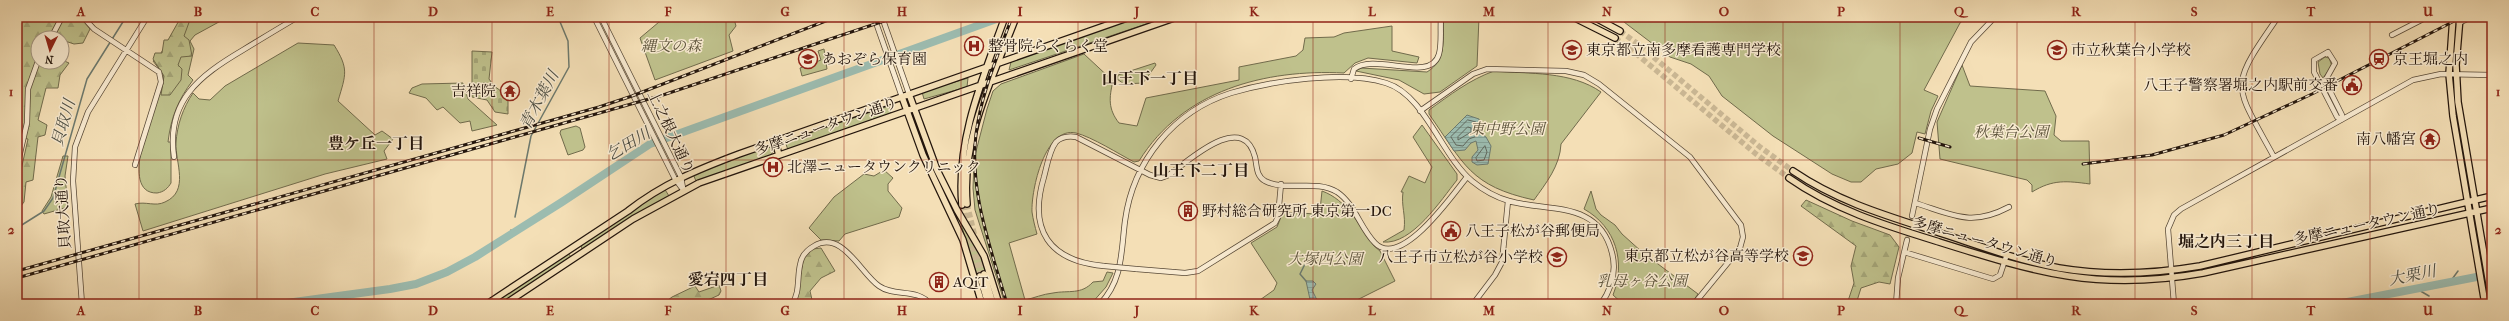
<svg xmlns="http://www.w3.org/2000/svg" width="2509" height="321" viewBox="0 0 2509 321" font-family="'IM FELL French Canon','Noto Serif JP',serif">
<defs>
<pattern id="forest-firs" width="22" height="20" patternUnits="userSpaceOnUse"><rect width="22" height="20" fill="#bfc18c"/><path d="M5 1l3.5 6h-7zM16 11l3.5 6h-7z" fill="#a4a578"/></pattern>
<pattern id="cemetery-stones" width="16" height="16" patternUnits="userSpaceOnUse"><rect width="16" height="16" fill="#bfc18c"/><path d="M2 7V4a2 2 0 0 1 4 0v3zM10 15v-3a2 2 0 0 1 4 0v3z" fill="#a4a578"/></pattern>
<pattern id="water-rules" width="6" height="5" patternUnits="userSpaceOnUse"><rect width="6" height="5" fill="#9cbcb0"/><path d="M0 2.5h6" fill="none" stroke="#86a196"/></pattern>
</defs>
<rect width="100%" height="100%" fill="#f4dfb6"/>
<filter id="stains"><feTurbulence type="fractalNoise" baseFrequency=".005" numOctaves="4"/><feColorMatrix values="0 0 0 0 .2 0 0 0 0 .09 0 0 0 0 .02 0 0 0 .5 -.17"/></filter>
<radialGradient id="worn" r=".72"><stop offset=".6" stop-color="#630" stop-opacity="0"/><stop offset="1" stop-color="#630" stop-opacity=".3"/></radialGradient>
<path fill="#bfc18c" stroke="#716b4c" d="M182,17h46l-33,18 -5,6 4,8 -6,26 5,5c-15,20 -22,37 -25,62h3v41c-3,5 -7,9 -14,10 -41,1 0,-94 6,-112v-7l-10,-13 8,-8z
M679,17l15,2 33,-2 7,2 2,7 -7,9 4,16 -78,29 -15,-42 19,-16z
M1137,17h30l-158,53 2,-8z
M1443,17h36l-2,49 -37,26 -16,2 -25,-14 -43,-9 5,-3 66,4c20,-12 16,-34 16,-55z
M1621,17h346l-7,6 -36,67 14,6 -7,15 -6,23 -8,-2 -5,21 -14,11 -22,5 -15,13h-10l-19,-8 -59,-38 -51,-40 -13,-20 -18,-12 -21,-7 -46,-35z
M1392,26v25l27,6 -2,6 -49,-5 -13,5 -11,10c-79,-4 -161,17 -205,88l-5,1c-15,-8 -42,-25 -58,-29 -31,-7 -45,57 -44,79 1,7 3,15 5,22l-28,9 16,57c9,-2 18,-6 28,-7 16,-3 28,2 40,-11l10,-1 4,-9 6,1 -7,14 -15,17h-86l-30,-94 -2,-22 1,-29 13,-50 6,-18 8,-7 83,-30 29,27c-4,17 -5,28 6,42l18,3 9,-28 93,-18v-13l57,-11 7,-6 2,-12 29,-1 10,-4z
M298,43l36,2c15,24 12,29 4,56l37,34 7,-4 11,8 -9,12 3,8 -62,15 -182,57 -8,-27c11,-3 20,3 30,-2 25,-11 10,-40 11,-59 1,-18 7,-35 17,-50l6,6 11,1 15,-14z
M824,49l3,20 -25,7 -2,-8 21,-8 -3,-9z
M2325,57l4,1 3,8 -9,12 -3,-4 -2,-12z
M1155,63l1,2 -13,18 -19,1 -7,-5 1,-4z
M1962,65l8,21 75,5 11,25 -2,19 7,6h28l1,43c-23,-3 -37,-5 -58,8v-7l-5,-5 -87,-21 -3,-37z
M1494,71c35,3 77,0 107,21l-40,52c-1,22 -15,39 -27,56 -64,-14 -70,-36 -105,-86v-4c21,-15 40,-30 65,-39z
M968,78l-1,9 -43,12 -2,-7z
M463,83l5,16 29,26 -25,6 -2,-10 -10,2 -17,-16 -6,3 -11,-12 -17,-5 3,-5 10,-4z
M889,106l2,7 -103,37 -3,-9z
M1422,125l35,49v6c-16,20 -45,65 -74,62l21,-12c2,-15 -3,-24 -1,-38h-2l8,-16 16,7 7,-16 -19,-30z
M576,126l4,2 5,19 -2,3 -15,5 -8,-22 1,-3z
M769,146l4,1 1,3 -3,5 -75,26 -3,-7z
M63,156h5l-3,20 3,31 -24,7 -2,-3 9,-14z
M884,170l9,8 -5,6v7l14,17 -3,9 -54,17 -6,7 -18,-1 -12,-12 25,-31 30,-23 10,2z
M664,188l5,8 -87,53 -1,-4z
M1322,191c25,9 37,34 52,55l6,5 15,30 -46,23h-92v-2l17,-12 3,-7 -26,-40 26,-16 6,-15 33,2 4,-4z
M1591,191l5,18 5,6 14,10 7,9 20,18 56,42 -7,10h-68l-10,-9c13,-33 3,-68 -29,-86z
M959,218l21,35 6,20 -9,2z
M568,253l3,4 -70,47h-10z"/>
<path fill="url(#forest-firs)" stroke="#716b4c" d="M27,17h53l10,12 -7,14 -9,1 -9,-3 -3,5v-8h-24v24h24v-2l7,3 -9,12 -2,13h-12l-8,32 9,5 -2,10 -7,2 -5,43 -7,2 -2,20 -7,9v-41h4l7,-31 -11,-2v-108z
M181,17h10l-7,19 5,4 3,16 -11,1 -3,8 4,4 -1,11 -11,15h-9l3,-19 -11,-17 2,-6h7l2,-13h4z
M1806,200l46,21 38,14 9,12 -9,37 -11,-2 -18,6 -5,16h-9l7,-21 -3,-17 5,-20 -55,-40z
M821,248l14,23 -14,7 -11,13 3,13h-18l9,-48 9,-7z
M719,285l2,6 -2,4 -20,9h-36l9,-7 23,-11 4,6z"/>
<path fill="url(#cemetery-stones)" stroke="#716b4c" d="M472,51l20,1 -3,27 5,7 14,10v18l-13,-2 -8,-12 -15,-3z"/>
<path fill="url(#water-rules)" stroke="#6c796e" d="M1467,115l12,4 2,15 5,3 5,9 -3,18 -11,1 -5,-3v-5l6,-7 -2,-9 -5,2 -6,7 -11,1 -9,-14z
M1306,281h7l3,3 -4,6 7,14h-8z"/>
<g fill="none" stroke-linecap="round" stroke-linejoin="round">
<path stroke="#60685e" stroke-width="1" d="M1468,120l8,2 1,14 -8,3 -6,7 -7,-1 -5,-8z
M1468,127l3,1v4l-13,8v-3z
M1485,146l2,6 -3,8 -7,1 -1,-3z"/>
<path stroke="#6c796e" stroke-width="1.5" d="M515,217l16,-81 38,-69 -1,-26 -10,-24
M17,228l27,-17 9,-13 34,-119 39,-62
M510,235l1,-5
M1305,264l-5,10 6,7
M2450,282l8,-11
M2417,289l12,7"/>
<path stroke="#9cbcb0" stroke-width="8" d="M279,304l111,-15 26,-5 31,-12 28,-15 87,-55 88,-58 352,-127
M2337,304l155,-30"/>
<path stroke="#cab794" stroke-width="4.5" stroke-dasharray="4.5 2" stroke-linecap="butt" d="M1907,240l5,-24"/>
<path stroke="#cab794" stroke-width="5.5" stroke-dasharray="5.5 3" stroke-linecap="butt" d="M1620,31l18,13 122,103 33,24
M1615,38l18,13 123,103 33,24
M967,204l17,70
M962,205l18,71"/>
<defs>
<path id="minor" d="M83,17l11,12 65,43 2,10 -26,83
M594,17l81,162 9,12
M601,17l80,160 2,11
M874,17l28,80
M882,17l27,77
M2459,23l12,-6
M2392,35l35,-18
M51,38l11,-21
M1351,79l3,-10c21,-17 77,15 85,-15 3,-11 1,-25 2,-37
M2325,81l10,-18 -7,-11 -14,8v12l23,45 4,3
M2325,81l17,34 -1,5
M1420,111l53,-37 14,-5 79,2 18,4 15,9 91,73 51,68 2,12 -3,11 -46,56
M174,157c-8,-56 25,-81 69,-107 18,-11 36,-22 55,-33
M2274,157c-41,-75 -46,-68 4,-140
M17,166l10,-43 1,-34 10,-28
M1915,203c39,12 56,24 94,4
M1912,216l18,-87 7,-20 34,-67 24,-25
M1904,252l89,27 7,-4 7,-21
M1104,266c-55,-5 -76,-36 -60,-89 3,-11 5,-26 12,-35 5,-5 13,-6 20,-5l74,38 11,3 8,-3c19,-14 74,-65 86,-18 2,9 1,19 10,24 22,11 51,-2 72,11 18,12 23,36 38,51 26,27 78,-49 92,-66
M1136,269l49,4 13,-2 77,-48 3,-6 3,-33
M82,304l-9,-123 2,-34 13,-35 59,-95
M792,304c8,-11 5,-26 8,-39 1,-8 7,-15 14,-19 28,-17 47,28 65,40 15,11 39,2 51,18
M1100,304c23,-24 21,-52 25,-83 8,-60 49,-110 106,-128 40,-12 114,-23 155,-10 39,12 55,72 86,98 11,9 23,16 37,20 39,11 90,-1 103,52 5,19 0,35 -11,51
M1473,304l22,-29 7,-13 6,-61
M1896,304l2,-26 9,-38
M2174,304l-6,-75 6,-14 7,-6 232,-129 28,-6 51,1"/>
<path id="major" d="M1573,17l42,21
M1594,17l26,14
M2453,17l-4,57 4,42 32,188
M2460,17l-4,48 2,37 34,199
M909,94l28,76 20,40 27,46 15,48
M902,97l21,58 40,85 19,64
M775,141l4,14
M1793,171c44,30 91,44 141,60 41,13 82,29 125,37 47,8 94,6 141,-2l292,-70
M1789,178c44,31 95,47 147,63 99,31 161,51 267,32l289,-65
M967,204c-6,-67 26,-126 49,-187
M962,205c-6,-66 21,-127 43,-188
M984,274l9,30
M980,276l8,28
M487,304l141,-93c34,-27 71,-42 111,-57l391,-137
M505,304l128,-85 66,-36 478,-166"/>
</defs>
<use href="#minor" stroke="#574836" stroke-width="6"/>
<use href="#major" stroke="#23150c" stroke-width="8"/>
<use href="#minor" stroke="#f8ead0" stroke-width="4.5"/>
<use href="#major" stroke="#f4dfb6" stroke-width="5.5"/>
<defs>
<path id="rail" d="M1919,138l31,9
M2083,164l69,-9 72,-20 88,-41 150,-77
M17,271l582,-164 33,-11 204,-79
M17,278l646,-183 233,-78
M1007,304c-16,-55 -38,-112 -31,-170 5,-40 22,-79 36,-117"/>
</defs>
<use href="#rail" stroke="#23150c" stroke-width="3"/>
<use href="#rail" stroke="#f8ead0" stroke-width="1.5" stroke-dasharray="4.5" stroke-linecap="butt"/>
<defs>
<path id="minor-bridge" d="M1104,266l32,3"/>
</defs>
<use href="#minor-bridge" stroke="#574836" stroke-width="6" stroke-linecap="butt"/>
<use href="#minor-bridge" stroke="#f8ead0" stroke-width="4.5"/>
</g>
<path fill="none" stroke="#8f2418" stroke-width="1" stroke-opacity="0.55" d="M139,17v287M257,17v287M374,17v287M492,17v287M609,17v287M726,17v287M844,17v287M961,17v287M1078,17v287M1196,17v287M1313,17v287M1431,17v287M1548,17v287M1665,17v287M1783,17v287M1900,17v287M2017,17v287M2135,17v287M2252,17v287M2370,17v287M17,160h2475"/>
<defs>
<symbol id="hospital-ring" viewBox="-11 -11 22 22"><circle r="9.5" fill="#f8ead0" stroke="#8f2418" stroke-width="1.5"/><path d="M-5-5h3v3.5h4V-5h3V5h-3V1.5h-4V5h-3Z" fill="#8f2418"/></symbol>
<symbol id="university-ring" viewBox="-11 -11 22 22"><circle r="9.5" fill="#f8ead0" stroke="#8f2418" stroke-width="1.5"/><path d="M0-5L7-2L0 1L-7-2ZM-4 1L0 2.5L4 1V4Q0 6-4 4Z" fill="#8f2418"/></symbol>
<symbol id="school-ring" viewBox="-11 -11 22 22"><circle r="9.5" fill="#f8ead0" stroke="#8f2418" stroke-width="1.5"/><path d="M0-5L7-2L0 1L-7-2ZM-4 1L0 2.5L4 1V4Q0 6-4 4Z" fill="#8f2418"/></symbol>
<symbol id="station-ring" viewBox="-11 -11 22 22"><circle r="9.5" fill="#f8ead0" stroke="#8f2418" stroke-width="1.5"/><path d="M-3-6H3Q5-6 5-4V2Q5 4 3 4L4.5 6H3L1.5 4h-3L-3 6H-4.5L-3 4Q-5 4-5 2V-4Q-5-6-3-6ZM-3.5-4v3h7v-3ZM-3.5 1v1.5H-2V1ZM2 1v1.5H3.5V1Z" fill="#8f2418"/></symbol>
<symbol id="civic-ring" viewBox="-11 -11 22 22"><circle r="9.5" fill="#f8ead0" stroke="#8f2418" stroke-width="1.5"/><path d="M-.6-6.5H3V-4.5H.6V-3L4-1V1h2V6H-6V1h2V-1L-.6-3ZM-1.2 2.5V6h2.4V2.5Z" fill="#8f2418"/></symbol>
<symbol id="temple-ring" viewBox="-11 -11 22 22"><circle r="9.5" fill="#f8ead0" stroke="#8f2418" stroke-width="1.5"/><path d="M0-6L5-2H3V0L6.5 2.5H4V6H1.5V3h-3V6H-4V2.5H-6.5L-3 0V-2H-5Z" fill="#8f2418"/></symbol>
<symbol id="building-ring" viewBox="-11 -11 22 22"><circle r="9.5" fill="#f8ead0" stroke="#8f2418" stroke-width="1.5"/><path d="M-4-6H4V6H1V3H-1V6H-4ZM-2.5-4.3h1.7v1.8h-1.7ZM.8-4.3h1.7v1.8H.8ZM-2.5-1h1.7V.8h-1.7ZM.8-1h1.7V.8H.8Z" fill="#8f2418"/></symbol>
</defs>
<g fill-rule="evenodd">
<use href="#hospital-ring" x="963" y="35" width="22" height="22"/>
<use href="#university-ring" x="1561" y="39" width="22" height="22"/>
<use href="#school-ring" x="2046" y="39" width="22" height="22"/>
<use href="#school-ring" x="797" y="48" width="22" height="22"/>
<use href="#station-ring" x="2368" y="48" width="22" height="22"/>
<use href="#civic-ring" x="2341" y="74" width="22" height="22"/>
<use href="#temple-ring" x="499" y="80" width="22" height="22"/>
<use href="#temple-ring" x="2419" y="128" width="22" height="22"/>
<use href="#hospital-ring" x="762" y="156" width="22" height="22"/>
<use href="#building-ring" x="1177" y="200" width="22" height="22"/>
<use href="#civic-ring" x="1440" y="220" width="22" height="22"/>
<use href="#school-ring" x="1792" y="245" width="22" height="22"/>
<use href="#school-ring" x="1546" y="246" width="22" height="22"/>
<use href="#building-ring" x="928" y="271" width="22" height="22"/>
</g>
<g text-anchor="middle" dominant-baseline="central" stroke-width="3" stroke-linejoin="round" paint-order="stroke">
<g font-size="15" font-style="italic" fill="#5a5139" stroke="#f8ead0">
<text x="671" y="46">縄文の森</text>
<text x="1507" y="129">東中野公園</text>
<text x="2011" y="132">秋葉台公園</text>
<text x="1325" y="259">大塚西公園</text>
<text x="1642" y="281">乳母ヶ谷公園</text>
</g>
<g font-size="15" fill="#23150c" stroke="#f8ead0" text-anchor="start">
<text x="988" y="46">整骨院らくらく堂</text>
<text x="1586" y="50">東京都立南多摩看護専門学校</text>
<text x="2071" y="50">市立秋葉台小学校</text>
<text x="822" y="59">あおぞら保育園</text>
<text x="2393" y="59">京王堀之内</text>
<text x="2338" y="85" text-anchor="end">八王子警察署堀之内駅前交番</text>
<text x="496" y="91" text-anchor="end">吉祥院</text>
<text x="2416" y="139" text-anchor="end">南八幡宮</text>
<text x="787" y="167">北澤ニュータウンクリニック</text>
<text x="1202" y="211">野村総合研究所 東京第一DC</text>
<text x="1465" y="231">八王子松が谷郵便局</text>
<text x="1789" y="256" text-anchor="end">東京都立松が谷高等学校</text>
<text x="1543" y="257" text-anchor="end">八王子市立松が谷小学校</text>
<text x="953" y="282">AQiT</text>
</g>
<g font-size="15" fill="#23150c" stroke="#f8ead0">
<text transform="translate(826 126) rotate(-19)">多摩ニュータウン通り</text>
<text transform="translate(671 132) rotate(65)">上之根大通り</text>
<text transform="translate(63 212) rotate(-94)">貝取大通り</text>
<text transform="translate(2367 224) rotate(-12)">多摩ニュータウン通り</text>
<text transform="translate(1985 242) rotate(16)">多摩ニュータウン通り</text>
</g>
<g font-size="16" font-weight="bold" fill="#23150c" stroke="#f8ead0">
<text x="1150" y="78">山王下一丁目</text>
<text x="376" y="143">豊ケ丘一丁目</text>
<text x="1201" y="170">山王下二丁目</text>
<text x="2226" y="241">堀之内三丁目</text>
<text x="728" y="279">愛宕四丁目</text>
</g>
<g font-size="16" font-style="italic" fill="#4d4f45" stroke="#f8ead0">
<text transform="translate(539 100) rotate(-62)">青木葉川</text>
<text transform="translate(63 123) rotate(-74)">貝取川</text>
<text transform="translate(628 144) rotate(-31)">乞田川</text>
<text transform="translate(2412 275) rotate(-11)">大栗川</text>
</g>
</g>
<rect width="2509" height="321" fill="none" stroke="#f4dfb6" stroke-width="44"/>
<g transform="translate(50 50) rotate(185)"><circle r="19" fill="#f8ead0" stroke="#a39582"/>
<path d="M0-3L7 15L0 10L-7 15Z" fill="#8f2418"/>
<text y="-6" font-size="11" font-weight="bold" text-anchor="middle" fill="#23150c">N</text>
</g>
<rect x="22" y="22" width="2465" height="277" fill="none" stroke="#8f2418" stroke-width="1.5"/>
<g font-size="13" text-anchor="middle" font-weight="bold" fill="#8f2418">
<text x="81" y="16">A</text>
<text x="198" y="16">B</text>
<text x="315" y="16">C</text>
<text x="433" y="16">D</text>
<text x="550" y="16">E</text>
<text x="668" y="16">F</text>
<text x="785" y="16">G</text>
<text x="902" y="16">H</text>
<text x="1020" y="16">I</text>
<text x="1137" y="16">J</text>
<text x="1254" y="16">K</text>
<text x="1372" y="16">L</text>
<text x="1489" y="16">M</text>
<text x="1607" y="16">N</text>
<text x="1724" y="16">O</text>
<text x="1841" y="16">P</text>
<text x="1959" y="16">Q</text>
<text x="2076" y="16">R</text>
<text x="2194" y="16">S</text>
<text x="2311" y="16">T</text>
<text x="2428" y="16">U</text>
<text x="11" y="96">1</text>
<text x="2498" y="96">1</text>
<text x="11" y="234">2</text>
<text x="2498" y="234">2</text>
<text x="81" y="315">A</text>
<text x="198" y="315">B</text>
<text x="315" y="315">C</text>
<text x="433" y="315">D</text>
<text x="550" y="315">E</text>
<text x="668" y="315">F</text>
<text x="785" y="315">G</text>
<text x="902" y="315">H</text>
<text x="1020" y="315">I</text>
<text x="1137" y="315">J</text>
<text x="1254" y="315">K</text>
<text x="1372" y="315">L</text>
<text x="1489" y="315">M</text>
<text x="1607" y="315">N</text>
<text x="1724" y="315">O</text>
<text x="1841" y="315">P</text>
<text x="1959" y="315">Q</text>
<text x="2076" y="315">R</text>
<text x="2194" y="315">S</text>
<text x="2311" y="315">T</text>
<text x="2428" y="315">U</text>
</g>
<rect width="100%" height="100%" filter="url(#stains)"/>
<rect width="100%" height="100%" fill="url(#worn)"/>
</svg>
